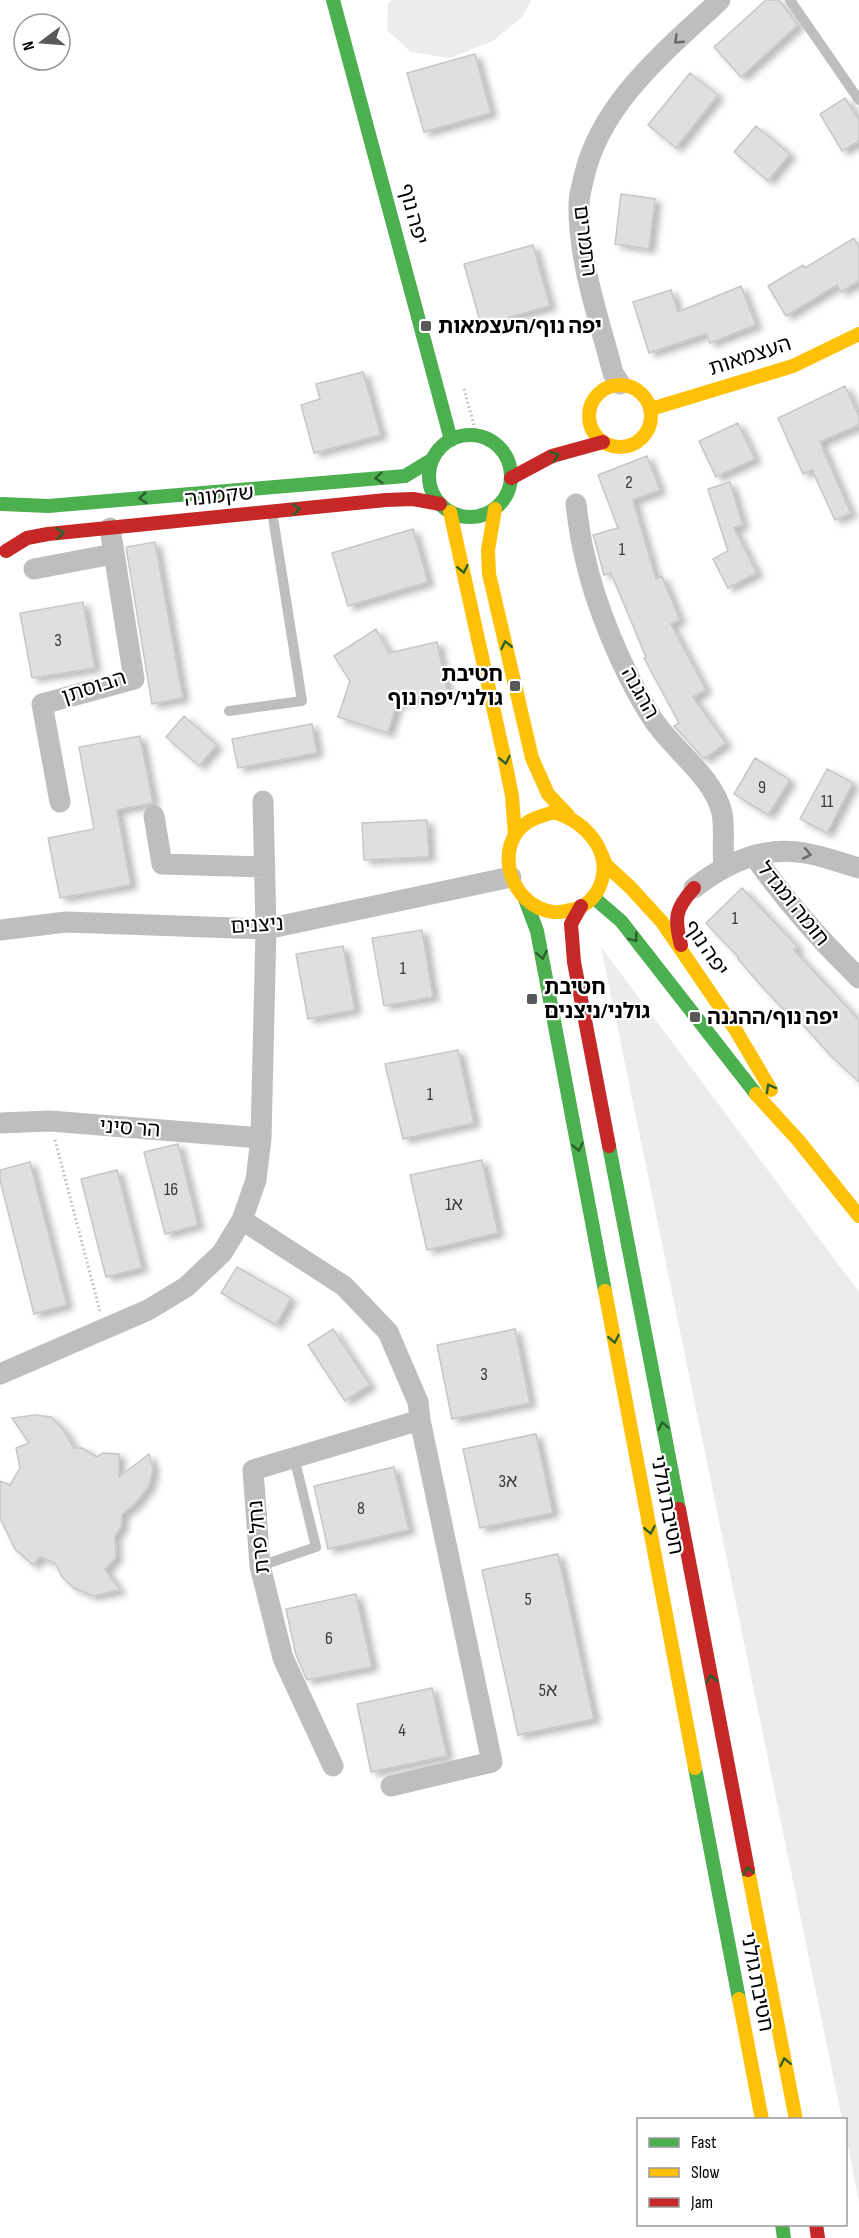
<svg xmlns="http://www.w3.org/2000/svg" width="859" height="2238" viewBox="0 0 859 2238" font-family="'Sofia Sans Condensed','Noto Sans Hebrew',sans-serif">
<defs>
<filter id="shadow"><feDropShadow dx="6" dy="4" stdDeviation="3" flood-color="#0004"/></filter>
</defs>
<rect width="100%" height="100%" fill="#fff"/>
<path fill="#ececec" d="M392,0h139l-9,17 -29,24 -43,17 -39,-6 -24,-22 1,-26z
M601,947l258,345v910l-13,-66v-16l-4,-1z"/>
<path fill="#dfdfdf" stroke="#c7c7c7" stroke-width="1.5" filter="url(#shadow)" d="M766,0h13l19,25 -57,52 -27,-30z
M475,54l16,59 -67,19 -17,-59z
M690,73l28,22 -42,53 -28,-23z
M845,98l14,22v21l-17,10 -22,-37z
M756,126l34,28 -22,27 -34,-29z
M621,194l34,5 -6,50 -34,-5z
M854,238l5,9v34l-18,11 -4,-7 -51,31 -18,-30 35,-21 2,3z
M533,245l17,61 -69,19 -17,-61z
M741,286l15,39 -46,18 -4,-9 -57,19 -16,-51 38,-12 7,22z
M363,372l18,63 -67,18 -13,-48 19,-6 -4,-15z
M845,386l14,30v9l-39,17 31,71 -16,7 -23,-50 -9,4 -25,-56z
M738,423l17,36 -39,18 -17,-36z
M647,456l13,34 -27,10 23,79 6,-3 18,44 -9,4 35,66 -13,7 33,46 -22,16 -30,-33 5,-3 -35,-65 2,-1 -35,-84 -7,2 -10,-37 -1,-3 25,-7 -20,-53z
M730,482l13,43 -9,3 23,45 -29,15 -15,-29 15,-8 -20,-62z
M413,529l15,53 -80,24 -16,-53z
M155,542l28,156 -31,6 -26,-157z
M83,602l12,66 -63,10 -12,-65z
M376,629l13,24 48,-11 11,52 -51,9 -9,30 -50,-16 12,-36 -16,-25z
M184,716l33,29 -18,21 -33,-29z
M312,724l5,29 -79,15 -6,-29z
M140,736l13,67 -36,7 14,75 -71,13 -12,-60 46,-9 -15,-82z
M755,758l35,22 -22,35 -34,-21z
M827,769l26,14 -26,50 -27,-14z
M427,820l2,37 -65,3 -2,-37z
M742,888l56,59 -4,3 65,70v62l-28,-26 -43,-48 -3,3 -20,-21 -27,-31 1,-1 -33,-35z
M422,930l11,67 -49,9 -12,-68z
M343,946l12,64 -47,9 -12,-65z
M458,1050l16,73 -71,16 -18,-75z
M178,1144l20,81 -33,9 -21,-82z
M482,1160l16,73 -71,17 -17,-75z
M30,1162l37,143 -33,9 -34,-134v-10z
M117,1170l25,98 -36,9 -25,-98z
M237,1267l54,31 -15,27 -55,-32z
M333,1329l37,56 -25,16 -37,-56z
M515,1329l15,74 -78,16 -15,-74z
M35,1415l16,2 12,12 11,19h8l15,9 6,-4 16,1v23l30,-23 4,15 -4,17 -13,17 -14,12v11l-7,10 1,22 -11,11 15,21 -27,6 -19,-8 -12,-11 -7,-14 -15,-6 -7,8 -18,-16 -15,-31v-37l10,4 10,-17 -4,-20 13,-5 -17,-25z
M536,1434l17,79 -73,15 -17,-79z
M394,1467l15,63 -81,19 -14,-63z
M558,1554l36,165 -76,16 -36,-165z
M356,1594l16,73 -65,13 -11,-25 -10,-46z
M432,1688l15,68 -76,16 -14,-68z"/>
<g fill="none" stroke-linecap="round" stroke-linejoin="round">
<path stroke="#b9b9b9" stroke-width="3" stroke-dasharray="1.5 3" stroke-linecap="butt" d="M464,389l13,47
M55,1140l45,171"/>
<path stroke="#bebebe" stroke-width="10" d="M790,0l69,100
M229,711l73,-10 -30,-190
M260,1566l56,-19 -22,-90"/>
<path stroke="#bebebe" stroke-width="21" d="M620,384l-7,-11c-14,-55 -35,-112 -34,-169 0,-9 3,-18 5,-27 17,-75 83,-127 136,-177
M576,504c2,16 4,33 8,49 11,53 39,119 68,165 19,30 62,59 70,95 3,15 0,37 2,54
M34,569l79,-15
M60,802l-18,-98 92,-25 -24,-151
M154,816l8,48 103,3
M754,856c31,44 66,84 105,122
M694,888c32,-25 69,-43 111,-35 18,3 36,10 54,15
M0,930l66,-8 200,7 245,-52
M0,1123l50,-2 211,17
M242,1220l102,66 44,46 30,70 2,18 -167,50 7,96 23,92 50,108
M0,1374l148,-64 38,-23 36,-34 20,-33 14,-40 5,-42 5,-209 -3,-128
M391,1786l101,-24 -72,-342"/>
<path stroke="#4caf50" stroke-width="14" d="M333,0l118,440
M429 476a41 41 0 1 1 82 0a41 41 0 1 1-82 0Z
M2,504l46,2 357,-30 28,-17
M593,897l28,24 135,173
M525,899l12,32 68,360
M609,1146l70,363
M695,1768l44,231
M782,2224l2,14"/>
<path stroke="#ffc107" stroke-width="14" d="M589 416a31 31 0 1 1 62 0a31 31 0 1 1-62 0Z
M651,409l142,-43 66,-32
M495,509l-7,41 1,24 43,184 16,36 20,21
M450,512l55,249 7,35 3,39
M554,812c32,10 61,41 45,76 -5,11 -16,20 -28,22 -6,1 -13,3 -18,2 -42,-5 -62,-66 -25,-90 7,-5 18,-7 26,-10z
M601,853l5,12 24,22 32,35 73,107 36,61
M756,1094l42,46 61,76
M605,1291l90,477
M748,1870l48,250
M739,1999l23,121"/>
<path stroke="#c62828" stroke-width="14" d="M511,478l41,-22 51,-14
M6,551l21,-13 21,-4 338,-34 27,-1 27,5
M581,906l-10,18 3,38 35,184
M681,945c-7,-27 -6,-36 13,-57
M679,1509l69,361
M816,2224l2,14"/>
</g>
<defs><path id="oneway-chevron" d="M-2-3.5L2.5 0L-2 3.5" fill="none" stroke-width="1.6" stroke-linecap="round" stroke-linejoin="round" transform="scale(1.5)"/></defs>
<g stroke="#686868">
<use href="#oneway-chevron" transform="translate(678 40) rotate(137)"/>
<use href="#oneway-chevron" transform="translate(807 854) rotate(11)"/>
</g>
<g stroke="#2a602c">
<use href="#oneway-chevron" transform="translate(555 456) rotate(-20)"/>
<use href="#oneway-chevron" transform="translate(379 478) rotate(175)"/>
<use href="#oneway-chevron" transform="translate(143 498) rotate(175)"/>
<use href="#oneway-chevron" transform="translate(296 509) rotate(-6)"/>
<use href="#oneway-chevron" transform="translate(60 533) rotate(-6)"/>
<use href="#oneway-chevron" transform="translate(463 569) rotate(78)"/>
<use href="#oneway-chevron" transform="translate(506 645) rotate(-103)"/>
<use href="#oneway-chevron" transform="translate(505 760) rotate(78)"/>
<use href="#oneway-chevron" transform="translate(634 938) rotate(52)"/>
<use href="#oneway-chevron" transform="translate(542 955) rotate(79)"/>
<use href="#oneway-chevron" transform="translate(770 1088) rotate(-119)"/>
<use href="#oneway-chevron" transform="translate(578 1147) rotate(79)"/>
<use href="#oneway-chevron" transform="translate(614 1339) rotate(79)"/>
<use href="#oneway-chevron" transform="translate(663 1426) rotate(-101)"/>
<use href="#oneway-chevron" transform="translate(650 1530) rotate(79)"/>
<use href="#oneway-chevron" transform="translate(711 1679) rotate(-101)"/>
<use href="#oneway-chevron" transform="translate(748 1871) rotate(-101)"/>
<use href="#oneway-chevron" transform="translate(785 2062) rotate(-101)"/>
</g>
<g fill="#595959" stroke="#fff" stroke-width="2">
<rect x="420" y="320" width="12" height="12" rx="3"/>
<rect x="509" y="680" width="12" height="12" rx="3"/>
<rect x="526" y="993" width="12" height="12" rx="3"/>
<rect x="689" y="1011" width="12" height="12" rx="3"/>
</g>
<g text-anchor="middle" dominant-baseline="central" stroke-width="4.5" stroke-linejoin="round" paint-order="stroke">
<g font-size="18" fill="#383838">
<text x="629" y="482">2</text>
<text x="622" y="549">1</text>
<text x="58" y="640">3</text>
<text x="762" y="787">9</text>
<text x="827" y="801">11</text>
<text x="735" y="918">1</text>
<text x="403" y="968">1</text>
<text x="430" y="1094">1</text>
<text x="171" y="1189">16</text>
<text x="454" y="1204">1א</text>
<text x="484" y="1374">3</text>
<text x="508" y="1481">3א</text>
<text x="361" y="1508">8</text>
<text x="528" y="1599">5</text>
<text x="329" y="1638">6</text>
<text x="548" y="1690">5א</text>
<text x="402" y="1730">4</text>
</g>
<g font-size="21" fill="#000" stroke="#fff">
<text transform="translate(413 214) rotate(75)">יפה נוף</text>
<text transform="translate(585 241) rotate(83)">התמרים</text>
<text transform="translate(750 356) rotate(-18)">העצמאות</text>
<text transform="translate(219 496) rotate(-6)">שקמונה</text>
<text transform="translate(94 687) rotate(-18)">הבוסתן</text>
<text transform="translate(640 693) rotate(61)">ההגנה</text>
<text transform="translate(793 904) rotate(51)">חומה ומגדל</text>
<text transform="translate(257 925) rotate(-4)">ניצנים</text>
<text transform="translate(706 948) rotate(56)">יפה נוף</text>
<text transform="translate(130 1128) rotate(4)">הר סיני</text>
<text transform="translate(667 1505) rotate(79)">חטיבת גולני</text>
<text transform="translate(259 1537) rotate(-96)">נחל פרת</text>
<text transform="translate(757 1982) rotate(79)">חטיבת גולני</text>
</g>
<g font-size="21" font-weight="bold" fill="#000" stroke="#fff" text-anchor="start">
<text x="438" y="326">יפה נוף/העצמאות</text>
<text x="503" y="674" text-anchor="end">חטיבת<tspan x="503" dy="24">גולני/יפה נוף</tspan></text>
<text x="544" y="987">חטיבת<tspan x="544" dy="24">גולני/ניצנים</tspan></text>
<text x="707" y="1017">יפה נוף/ההגנה</text>
</g>
</g>
<rect x="637" y="2118" width="210" height="108" fill="#ffffff" stroke="#999999" stroke-width="1.5"/>
<rect x="649" y="2138" width="30" height="9" fill="#4caf50" stroke="#999999" stroke-width="1.5"/>
<text x="691" y="2148" font-size="18" fill="#000000">Fast</text>
<rect x="649" y="2168" width="30" height="9" fill="#ffc107" stroke="#999999" stroke-width="1.5"/>
<text x="691" y="2178" font-size="18" fill="#000000">Slow</text>
<rect x="649" y="2198" width="30" height="9" fill="#c62828" stroke="#999999" stroke-width="1.5"/>
<text x="691" y="2208" font-size="18" fill="#000000">Jam</text>
<g transform="translate(42 42) rotate(254)"><circle r="28" fill="#ffffff" stroke="#999999" stroke-width="1.5"/>
<path d="M0-4.5L10 22L0 15L-10 22Z" fill="#595959"/>
<text y="-9" font-size="16" font-weight="bold" text-anchor="middle" fill="#000000">N</text>
</g>
</svg>
